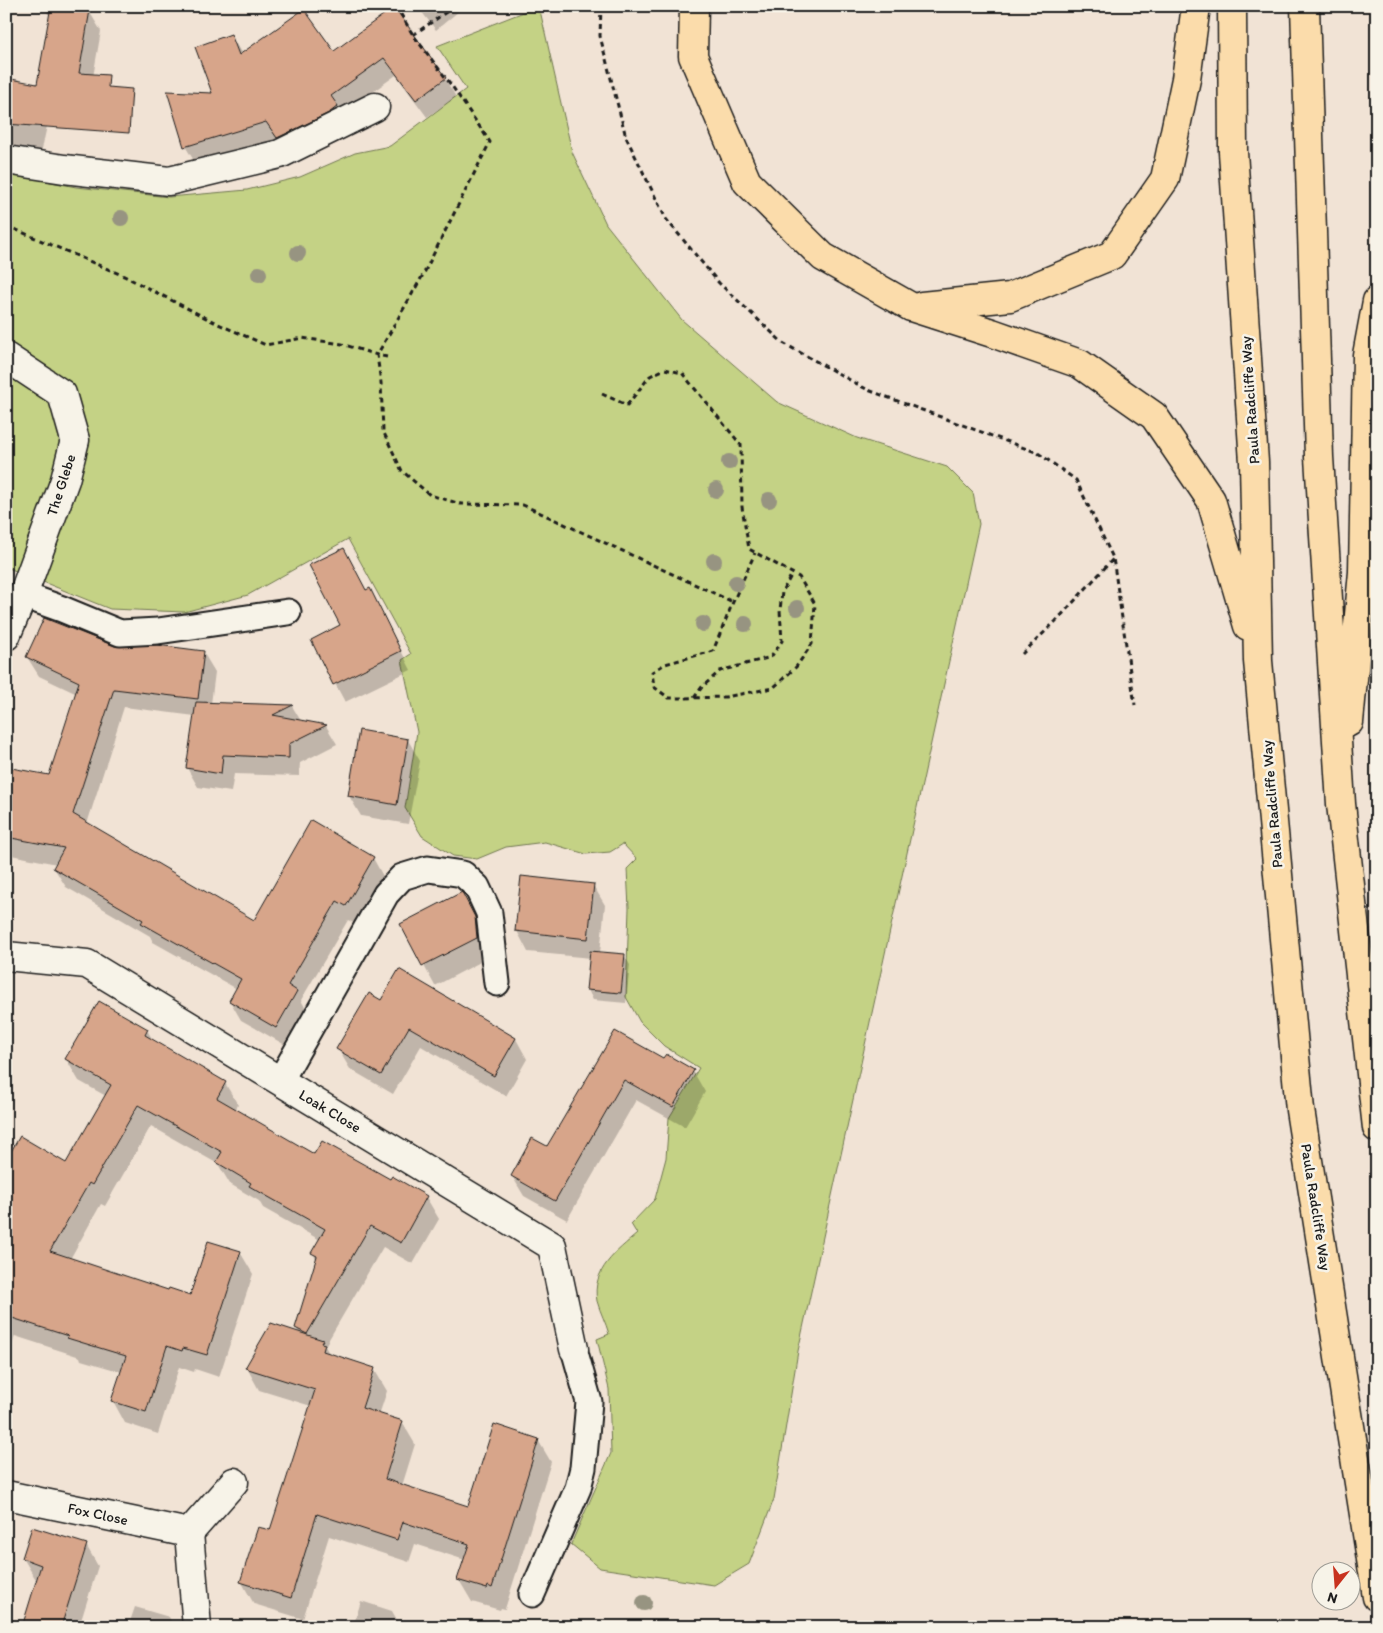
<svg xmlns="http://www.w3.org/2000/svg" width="1383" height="1633" viewBox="0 0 1383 1633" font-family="Itim,sans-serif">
<rect width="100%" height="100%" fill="#f1e3d5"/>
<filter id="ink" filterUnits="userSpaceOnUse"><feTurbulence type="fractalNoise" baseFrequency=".02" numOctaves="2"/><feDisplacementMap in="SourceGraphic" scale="10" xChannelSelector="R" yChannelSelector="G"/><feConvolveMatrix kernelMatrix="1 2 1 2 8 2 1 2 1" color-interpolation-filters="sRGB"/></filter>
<g filter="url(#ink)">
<path fill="#c4d285" stroke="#707750" d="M539,6l33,146 34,72 76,96 95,82 80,36 90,29 26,26 6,31 -181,827 -24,148 -25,65 -35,21 -114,-17 -29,-24 40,-91 -2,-64 -12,-50 12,-5c-3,-11 -9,-22 -12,-33 -6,-31 20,-50 40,-67l-6,-10 24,-25 11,-41 3,-40 30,-50 -35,-22 -24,-24 -14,-25 3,-89 -2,-39 10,-10 -14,-15 -13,8 -24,2 -41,-12 -39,5 -29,12 -24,-3 -31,-20 -17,-28 12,-76 -15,-72 9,-6 -63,-115 -100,56 -64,17 -74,-3 -104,-42v-394l70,14 93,10 78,-7 53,-13 55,-24 35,-7 76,-57 -29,-43z"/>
<path fill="#0003" d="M44,6h40l-1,4 6,1 12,20 -9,52 -37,-6 -4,-63h-3z
M196,6h11l-7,5z
M417,6h48l-29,24z
M394,9l51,70 11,18 -29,20 -31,-42 -54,39 -53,41 -12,-15 -81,24 -11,-18 29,-51 17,-59 11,18 92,-1z
M6,104l41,22 -9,41 -32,-6z
M370,590l41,80 -66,32 -33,-61 29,-15 25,-34z
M115,648l88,4 12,20 -4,32 81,2 9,15 25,5 11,18 -37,19 -1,13 -65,-2 -3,18 -33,-5 -11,-19 8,-52 -71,-9 -37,117 168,98 118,-64 11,20 -27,47 -9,-5 -47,80 6,11 -20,35 -46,-26 -11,-19 7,-12 -84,-47 -3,-6 -84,-49 -12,-19 3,-4 -51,-10v-85l44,8 27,-83 -38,-18 -12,-19z
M408,740l12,21 -12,63 -47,-8 -12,-20z
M593,885l12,20 -5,48 24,2 6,10 -4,38 -33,-3 -5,-10 3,-32 -63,-6 -11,-21z
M473,914l13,25 2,19 -53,28 -33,-61z
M99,1002l48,28 7,12 71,41 13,22 -3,5 79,45 76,26 36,16 13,22 -26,45 -30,-17 -58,99 5,9 44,14 13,22 -8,24 23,7 13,22 -13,42 67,22 69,-68 13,22 -46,147 -4,-1 -1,2 -28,-8 -13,-22 6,-20 -50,-16 -6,18 -80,-26 -26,83 -49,-15 -13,-23 30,-49 40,-126 -52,-16 -12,-22 52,-35 -3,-5 21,-67 -4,-8 7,-13 -57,-32 -4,-7 -29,-17 -12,-20 -67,-38 -46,80 -4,-2 -31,55 99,32 22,6 49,-45 13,22 -34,103 -24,-8 -1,3 -15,-5 -21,67 -33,-11 -12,-22 9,-29 -41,-12 -1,-3 -65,-21 -9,28v-202l61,3 39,-69 -27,-15 -13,-22z
M381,1002l135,37 11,20 -21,37 -85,-50 -28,48 -43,-25 -12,-20z
M615,1033l48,27 30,11 12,21 -20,35 -49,-27 -69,120 -43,-24 -12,-20 35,-29z
M86,1545l12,21 -19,61h-56l15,-48 -3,-1 -12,-20z
M361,1601l31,10 9,16h-48z
M135,1607l34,10 5,10h-46z
M280,1622l15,5h-17z"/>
<path fill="#d7a58a" stroke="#1c1c1c" d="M51,6h21l18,4 -11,63 30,2 -1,12 24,2 -3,44 -123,-9v-46l31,6z
M394,7l52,71 -30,22 -32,-42 -53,38 7,10 -9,7 -52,25 -11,-16 -82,25 -17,-56 45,2 -17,-46 36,-13 8,21 65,-46 30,42z
M344,548l22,42 4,-2 31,63 -68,34 -22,-45 29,-15 -31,-60z
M44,618l71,28 42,-1 47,6 -6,48 -84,-10 -41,125 181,106 57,-100 63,37 -28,49 -9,-5 -49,84 9,6 -21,37 -47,-27 12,-22 -100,-56 2,-3 -90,-52 11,-20 -58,-11v-70l43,8 30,-93 -53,-25z
M196,702l97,3 -20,10 54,10 -38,19v14l-66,-3 -2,19 -35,-6z
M359,730l49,9 -11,66 -49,-9z
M521,876l73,8 -6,55 -73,-8z
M462,892l13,25 2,21 -55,28 -22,-42z
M590,951l35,3 -4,39 -35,-3z
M399,969l117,69 -22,38 -85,-49 -28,48 -45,-26 33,-56 12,7z
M99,1001l49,28 -3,6 81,47 -9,16 97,56 8,-13 68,38 2,-3 35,20 -26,47 -31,-17 -63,108 -12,-6 22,-72 -6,-3 14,-24 -76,-43 2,-3 -35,-21 6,-10 -84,-47 -46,80 -3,-2 -39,68 118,39 1,-2 21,7 18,-54 33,10 -34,104 -24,-7 -1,3 -15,-5 -21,66 -35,-11 15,-45 -59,-18 1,-2 -62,-20v-156l14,-24 46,27 45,-78 -46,-26z
M615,1031l48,27 3,-4 28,16 -21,37 -49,-27 -69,121 -44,-25 21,-38 15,8z
M271,1323l52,17 -2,3 4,1 -2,7 52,17 -13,40 41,13 -18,58 83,27 26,-82 45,15 -47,149 -4,-2 -1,3 -30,-9 12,-36 -66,-22 -6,18 -80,-26 -26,84 -51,-16 18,-55 12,3 45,-140 -70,-22z
M32,1527l55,17 -26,83h-39l19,-62 -19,-7z"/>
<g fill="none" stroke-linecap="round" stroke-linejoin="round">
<defs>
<path id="service" d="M23,595l39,14 58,24 38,-2 130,-19
M280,1081l106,-187 16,-17 26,-8 35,5 14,13 12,26 8,70
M532,1594l46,-106 5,-20 6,-66 -15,-53"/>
<path id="minor" d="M6,160l58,9 105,12 111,-27 95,-47
M6,357l56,37 13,46 -10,40 -42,115 -17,41
M6,956l81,8 465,282 22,103
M6,1495l183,38 8,94
M189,1533l45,-51"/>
<path id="trunk" d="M694,6l-1,50 54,126 76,75 88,50 81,26 88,31 74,52 57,84 37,126
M1232,6l1,146 21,310 4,199 42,449 77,487
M1305,6l14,451 22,347 36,324
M922,306l88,-9 102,-42 53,-76 21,-100 10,-73
M1349,722l14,-150 4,-217 10,-54"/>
</defs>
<use href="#service" stroke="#1c1c1c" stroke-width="29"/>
<use href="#minor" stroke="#1c1c1c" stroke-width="31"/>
<use href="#trunk" stroke="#1c1c1c" stroke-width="31"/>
<path stroke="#1c1c1c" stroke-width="3" stroke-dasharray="5 4" stroke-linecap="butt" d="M601,6l-1,30 26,101 40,82 53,64 64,60 85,47 170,63 38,27 37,78 22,147
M413,35l42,-29
M6,228h6l112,48 94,48 48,21 36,-7 40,6 35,11 46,-80 67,-133 -38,-56 -39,-51 -17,-29
M387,357l-10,-2 4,28 2,48 19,40 28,24 31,9 62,1 210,97
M602,394l25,11 23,-29 15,-7 17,4 59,72 1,62 7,42 50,28 16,27 -3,40 -16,23 -23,21 -48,9 -40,1h-16l-15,-11 -2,-15 13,-8 48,-13 20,-49 22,-49
M1022,654l34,-33 57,-62
M694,698l8,-11 18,-16 51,-14 11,-16 -2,-31 2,-18 10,-18"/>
<use href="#service" stroke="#f7f3e8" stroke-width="25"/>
<use href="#minor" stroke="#f7f3e8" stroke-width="28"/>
<use href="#trunk" stroke="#fbdcab" stroke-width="28"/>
</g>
<g fill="#979481">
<circle cx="121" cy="218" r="8"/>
<circle cx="298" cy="253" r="8"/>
<circle cx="259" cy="274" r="8"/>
<circle cx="729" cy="462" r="8"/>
<circle cx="716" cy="490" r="8"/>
<circle cx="769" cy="500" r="8"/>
<circle cx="714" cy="561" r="8"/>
<circle cx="736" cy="583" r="8"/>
<circle cx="797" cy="608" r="8"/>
<circle cx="703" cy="624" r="8"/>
<circle cx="745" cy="624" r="8"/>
<circle cx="644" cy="1603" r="8"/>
</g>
</g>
<g text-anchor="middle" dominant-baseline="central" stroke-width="5" stroke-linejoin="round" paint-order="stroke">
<g font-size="15" fill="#1c1c1c" stroke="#f7f3e8">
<text transform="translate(1250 400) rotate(-94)">Paula Radcliffe Way</text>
<text transform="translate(61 485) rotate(-72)">The Glebe</text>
<text transform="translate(1272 804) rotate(-95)">Paula Radcliffe Way</text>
<text transform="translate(330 1111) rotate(31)">Loak Close</text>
<text transform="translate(1316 1207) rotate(81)">Paula Radcliffe Way</text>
<text transform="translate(98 1514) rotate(12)">Fox Close</text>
</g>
</g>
<rect width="1383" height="1633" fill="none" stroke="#f7f3e8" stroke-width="25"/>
<rect x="12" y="12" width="1358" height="1608" fill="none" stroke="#1c1c1c" stroke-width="2" filter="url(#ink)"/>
<g transform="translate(1336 1586) rotate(197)"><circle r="24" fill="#f7f3e8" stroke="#9f9d96"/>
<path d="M0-4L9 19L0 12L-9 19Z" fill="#c8321e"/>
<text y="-8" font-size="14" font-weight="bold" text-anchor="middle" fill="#1c1c1c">N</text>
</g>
</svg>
